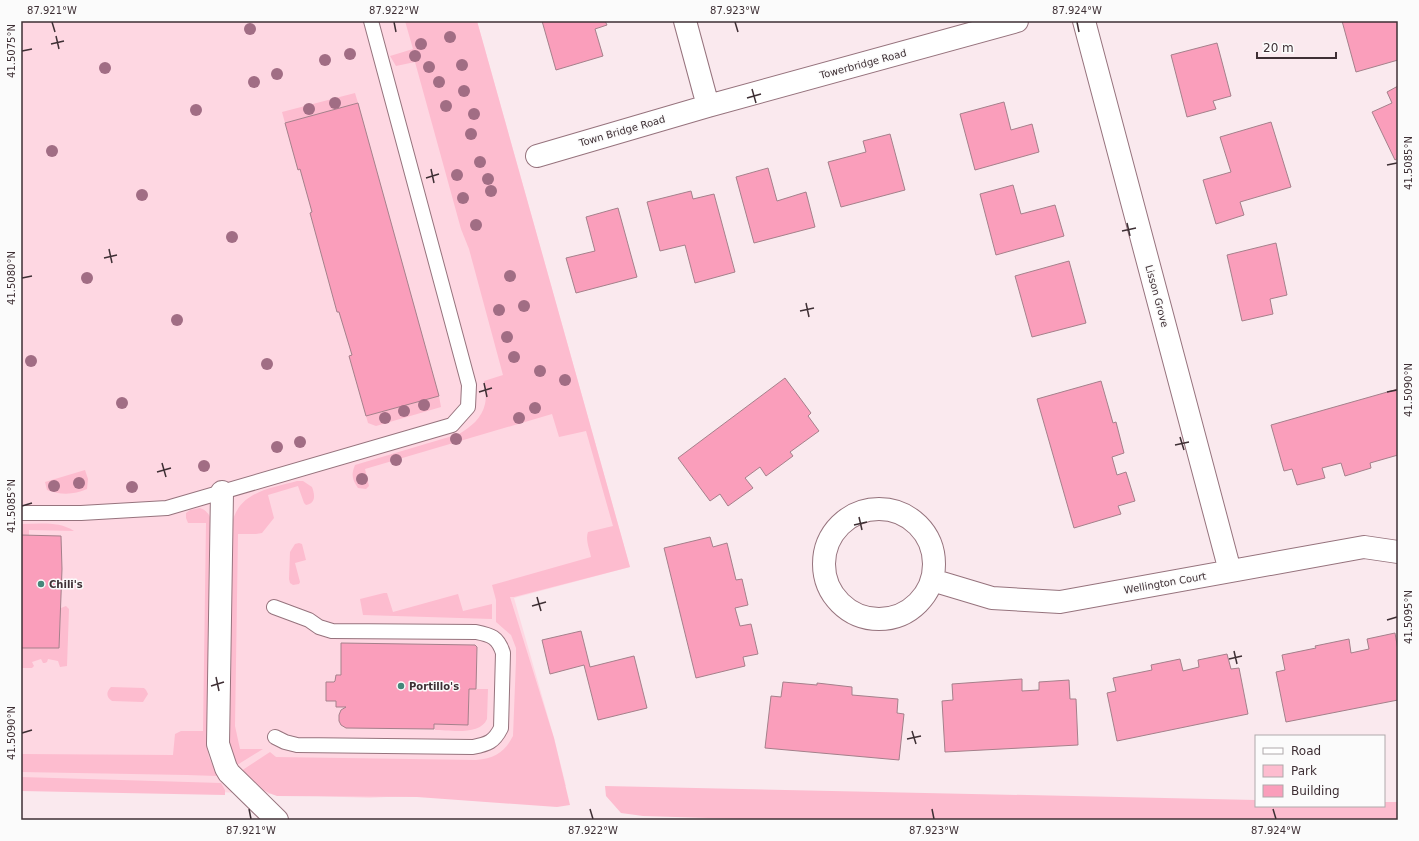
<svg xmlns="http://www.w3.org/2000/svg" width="1419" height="841" viewBox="0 0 1419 841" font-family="'DejaVu Sans',sans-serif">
<rect width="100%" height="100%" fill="#fae9ee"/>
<path fill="#fed7e2" d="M21,21h456l153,546 -116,31 40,140 12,48 -196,12 -155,-6 -194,-3z"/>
<path fill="#fdbccf" d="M405,21h72l153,546 -116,30h-4l44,141 16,67 -13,2 -140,-10 -140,-1c-19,-7 -23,-12 -36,-25l29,-19 6,5 200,3c19,-2 28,-7 37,-24l3,-76v-12l-5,-13 -15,-13v-22l-4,-15 99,-28c-1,-7 -6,-17 -3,-25l25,-6 -27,-95 -27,6 -7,-23 -187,55 4,17 -3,3 -8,-1c-6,-9 -7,-13 -3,-23l104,-31c12,-7 23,-16 26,-30 2,-8 -1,-16 -1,-23l19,-6 -34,-126 -8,-20 -46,-167 -19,4 -6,-10 23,-7z
M355,93l3,10 -73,20 -3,-11z
M439,396l2,11 -65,19 -8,-3 -2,-7z
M85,470l3,9 -1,10c-13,6 -27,6 -40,1l-2,-8z
M297,481h6l9,6c3,8 4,16 -6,18l-2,-2 -6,-17 -30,9 6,23 -12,15 -6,1h-18l-3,192 5,23h23l-26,16 -6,-14 -2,-15 3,-212c6,-32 39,-36 65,-43z
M200,508c6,2 9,6 11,11l-4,228 2,10 8,19 -30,-1 -166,-3v-18l152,1 2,-21 6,-3h22l3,-208h-18l-2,-5v-5l4,-3z
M21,524c18,0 38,-3 53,7l-45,-1v6l-8,-1z
M299,543l3,1 4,16 -11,3 5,19 -1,2 -6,1 -3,-2 -1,-4 1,-27 5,-8z
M384,593h3l6,19 65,-18 5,17 29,-7v15l-129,-4 -3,-16z
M66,606l3,3 -2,57 -7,1 -2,-6 -10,-2 -1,3 -2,1h-2l-2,-4 -9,3 2,4 -2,2h-11v-20l38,-1 2,-39z
M111,687l33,1 2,2 2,4 -5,8 -31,-1c-6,-4 -6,-9 -1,-14z
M469,689h19l-1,30c-7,17 -38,11 -52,11l-1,-6 34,1z
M21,777l200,6 4,7v5l-204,-4z
M605,786l651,14v6h128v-4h14v18h-623l-132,-4 -22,-3 -15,-17z"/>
<path fill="#fa9ebb" stroke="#a5808b" d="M542,21h63l2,4 -12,4 8,27 -47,14z
M1342,21h56v39l-42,12z
M1217,43l14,53 -18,5 3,8 -29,8 -16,-62z
M1398,86v72l-3,2 -23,-48 20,-9 -5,-11z
M1004,102l7,28 21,-6 7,28 -64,18 -15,-56z
M358,103l81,293 -73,20 -17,-60 3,-1 -13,-43h-2l-27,-99 2,-1 -12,-43 -2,1 -13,-47z
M1271,122l20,65 -51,15 4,13 -28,9 -13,-44 28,-8 -11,-35z
M890,134l15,56 -64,17 -13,-45 38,-10 -3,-11z
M768,168l9,33 29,-9 9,35 -61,16 -18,-66z
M1013,185l8,29 34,-9 9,31 -68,19 -16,-61z
M691,191l2,8 21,-5 21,78 -40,11 -10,-38 -25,6 -13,-49z
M618,208l19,69 -61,16 -10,-35 29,-7 -9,-34z
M1276,243l11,52 -17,4 3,15 -31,7 -15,-66z
M1069,261l17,62 -54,14 -17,-61z
M785,378l26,35 -3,3 11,15 -29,21 3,4 -27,20 -6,-9 -15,11 8,10 -25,18 -8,-12 -10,7 -32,-43z
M1101,381l12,42 3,-1 8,31 -12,4 5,18 9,-3 9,29 -17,5 3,8 -47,14 -37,-129z
M1398,389v66l-28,8 1,5 -26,8 -4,-13 -19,5 3,10 -28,7 -5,-16 -8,2 -13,-46z
M21,535l40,1 1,33 -3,79h-38z
M710,537l3,10 14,-4 9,37 6,-1 6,26 -13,3 5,18 11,-2 7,30 -15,3 2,9 -49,12 -32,-130z
M581,631l9,36 44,-11 13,52 -49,12 -14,-55 -34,9 -8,-34z
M1395,633l3,17v50l-112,22 -10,-50 9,-2 -3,-15 34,-7 -1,-2 34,-7 2,14 18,-4 -2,-10z
M341,643l134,2 2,2 -1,42h-7l-1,36 -34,-1v5l-88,-1 -5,-3 -2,-4v-6l2,-5 5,-3h-10v-6h-10v-19h8l1,-1 1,-6h5z
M1227,654l4,15 8,-1 9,46 -131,27 -10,-48 9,-2 -3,-13 39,-8 -1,-5 29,-6 3,12 16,-4 -1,-7z
M1022,679v12l17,-1v-8l30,-2 1,19h6l2,46 -133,7 -3,-51 11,-1 -1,-16z
M783,682l34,3v-2l35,4v8l46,4 -1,14 7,1 -5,46 -134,-12 6,-52 10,1z"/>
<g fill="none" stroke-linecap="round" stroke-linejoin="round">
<defs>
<path id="service" d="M21,513h60l86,-5 285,-83 16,-18 1,-22 -98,-364
M274,607l35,13 10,7 13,4 144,1c15,3 22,5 27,21l-2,75c-7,14 -13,16 -28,19l-176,-2 -12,-3 -10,-5"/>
<path id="minor" d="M685,21l23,85
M1084,21l146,550
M537,156l171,-50 309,-85
M222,492l-4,252 8,24 3,5 48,47
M824 564a55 55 0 1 1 110 0a55 55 0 1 1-110 0Z
M932,580l60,18 68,4 304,-55 34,5"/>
</defs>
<use href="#service" stroke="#96737d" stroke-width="16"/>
<use href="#minor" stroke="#96737d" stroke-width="24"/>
<use href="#service" stroke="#fff" stroke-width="14"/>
<use href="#minor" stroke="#fff" stroke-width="22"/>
</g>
<g fill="#a16d84">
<circle cx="250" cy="29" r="6"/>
<circle cx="450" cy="37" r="6"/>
<circle cx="421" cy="44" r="6"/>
<circle cx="350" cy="54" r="6"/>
<circle cx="415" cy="56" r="6"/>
<circle cx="325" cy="60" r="6"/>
<circle cx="462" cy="65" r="6"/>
<circle cx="429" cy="67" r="6"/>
<circle cx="105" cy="68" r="6"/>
<circle cx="277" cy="74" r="6"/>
<circle cx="254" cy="82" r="6"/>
<circle cx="439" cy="82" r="6"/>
<circle cx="464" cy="91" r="6"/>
<circle cx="335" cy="103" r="6"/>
<circle cx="446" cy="106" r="6"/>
<circle cx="309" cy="109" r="6"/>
<circle cx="196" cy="110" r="6"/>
<circle cx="474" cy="114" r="6"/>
<circle cx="471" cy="134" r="6"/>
<circle cx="52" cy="151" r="6"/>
<circle cx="480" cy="162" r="6"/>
<circle cx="457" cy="175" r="6"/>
<circle cx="488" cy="179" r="6"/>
<circle cx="491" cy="191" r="6"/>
<circle cx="142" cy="195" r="6"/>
<circle cx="463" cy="198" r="6"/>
<circle cx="476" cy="225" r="6"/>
<circle cx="232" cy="237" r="6"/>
<circle cx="510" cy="276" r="6"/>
<circle cx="87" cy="278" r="6"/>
<circle cx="524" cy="306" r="6"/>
<circle cx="499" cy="310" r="6"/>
<circle cx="177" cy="320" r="6"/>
<circle cx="507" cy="337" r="6"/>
<circle cx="514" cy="357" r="6"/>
<circle cx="31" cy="361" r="6"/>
<circle cx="267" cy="364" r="6"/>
<circle cx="540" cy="371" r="6"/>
<circle cx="565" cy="380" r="6"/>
<circle cx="122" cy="403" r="6"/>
<circle cx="424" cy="405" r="6"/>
<circle cx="535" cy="408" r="6"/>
<circle cx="404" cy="411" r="6"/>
<circle cx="385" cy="418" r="6"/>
<circle cx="519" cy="418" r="6"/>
<circle cx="456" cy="439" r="6"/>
<circle cx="300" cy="442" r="6"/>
<circle cx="277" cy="447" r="6"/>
<circle cx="396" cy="460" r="6"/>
<circle cx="204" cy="466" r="6"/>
<circle cx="362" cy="479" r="6"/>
<circle cx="79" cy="483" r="6"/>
<circle cx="54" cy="486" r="6"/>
<circle cx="132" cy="487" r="6"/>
</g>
<path fill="none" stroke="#3e2f34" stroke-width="1.5" d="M52,22l3,10M394,22l2,10M735,22l3,10M1077,22l2,10M56,36l3,13M51,44l13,-3M22,51l10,-2M752,89l4,14M747,98l14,-4M1387,165l10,-2M431,169l3,14M426,178l13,-4M1127,223l3,13M1122,231l14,-3M109,249l3,14M104,258l13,-3M22,278l10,-2M806,303l3,14M800,311l14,-3M484,383l3,14M479,392l13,-4M1387,392l10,-2M1180,437l4,13M1175,445l14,-3M162,463l4,14M157,472l14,-4M22,506l10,-3M859,517l3,13M854,525l13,-3M537,597l4,14M532,606l14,-4M1387,620l10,-3M1234,651l3,13M1229,659l13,-3M216,677l3,14M211,686l13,-4M912,731l4,13M22,733l10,-3M907,739l14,-3M249,809l2,10M590,809l3,10M932,809l2,10M1273,809l3,10"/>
<g fill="#44877a" stroke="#fbfbfb" stroke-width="1.5">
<circle cx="41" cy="584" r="4"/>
<circle cx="401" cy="686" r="4"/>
</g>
<g text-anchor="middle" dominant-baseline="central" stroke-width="3" stroke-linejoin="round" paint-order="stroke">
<g font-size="10" fill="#3e2f34" stroke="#fbfbfb">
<text transform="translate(863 64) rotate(-15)">Towerbridge Road</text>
<text transform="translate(622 131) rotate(-16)">Town Bridge Road</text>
<text transform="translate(1157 296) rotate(75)">Lisson Grove</text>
<text transform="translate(1165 583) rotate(-10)">Wellington Court</text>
</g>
<g font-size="10" font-weight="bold" fill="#3e2f34" stroke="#fbfbfb" text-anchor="start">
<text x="49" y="584">Chili's</text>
<text x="409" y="686">Portillo's</text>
</g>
</g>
<rect width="1419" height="841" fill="none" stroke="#fbfbfb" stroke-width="44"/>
<rect x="1255" y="735" width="130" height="72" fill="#fbfbfb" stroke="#afa9ab"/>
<rect x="1263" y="748" width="20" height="6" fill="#ffffff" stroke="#afa9ab"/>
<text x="1291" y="755" font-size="12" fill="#3e2f34">Road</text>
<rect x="1263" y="765" width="20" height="12" fill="#fdbccf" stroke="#afa9ab"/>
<text x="1291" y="775" font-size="12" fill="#3e2f34">Park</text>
<rect x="1263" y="785" width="20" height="12" fill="#fa9ebb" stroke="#afa9ab"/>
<text x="1291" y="795" font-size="12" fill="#3e2f34">Building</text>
<path d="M1257 52v6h79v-6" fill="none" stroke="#3e2f34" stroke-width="2"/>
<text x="1263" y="52" font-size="12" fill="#3e2f34" stroke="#fbfbfb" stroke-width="3" paint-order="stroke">20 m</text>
<rect x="22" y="22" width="1375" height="797" fill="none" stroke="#3e2f34" stroke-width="1.5"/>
<g font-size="10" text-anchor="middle" fill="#3e2f34">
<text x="52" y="14">87.921°W</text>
<text x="394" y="14">87.922°W</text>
<text x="735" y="14">87.923°W</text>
<text x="1077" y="14">87.924°W</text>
<text transform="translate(11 51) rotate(-90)" y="4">41.5075°N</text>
<text transform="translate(1408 163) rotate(-90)" y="4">41.5085°N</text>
<text transform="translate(11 278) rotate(-90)" y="4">41.5080°N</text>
<text transform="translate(1408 390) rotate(-90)" y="4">41.5090°N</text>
<text transform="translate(11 506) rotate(-90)" y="4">41.5085°N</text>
<text transform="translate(1408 617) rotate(-90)" y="4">41.5095°N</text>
<text transform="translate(11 733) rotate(-90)" y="4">41.5090°N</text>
<text x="251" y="834">87.921°W</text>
<text x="593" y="834">87.922°W</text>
<text x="934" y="834">87.923°W</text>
<text x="1276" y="834">87.924°W</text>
</g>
</svg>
